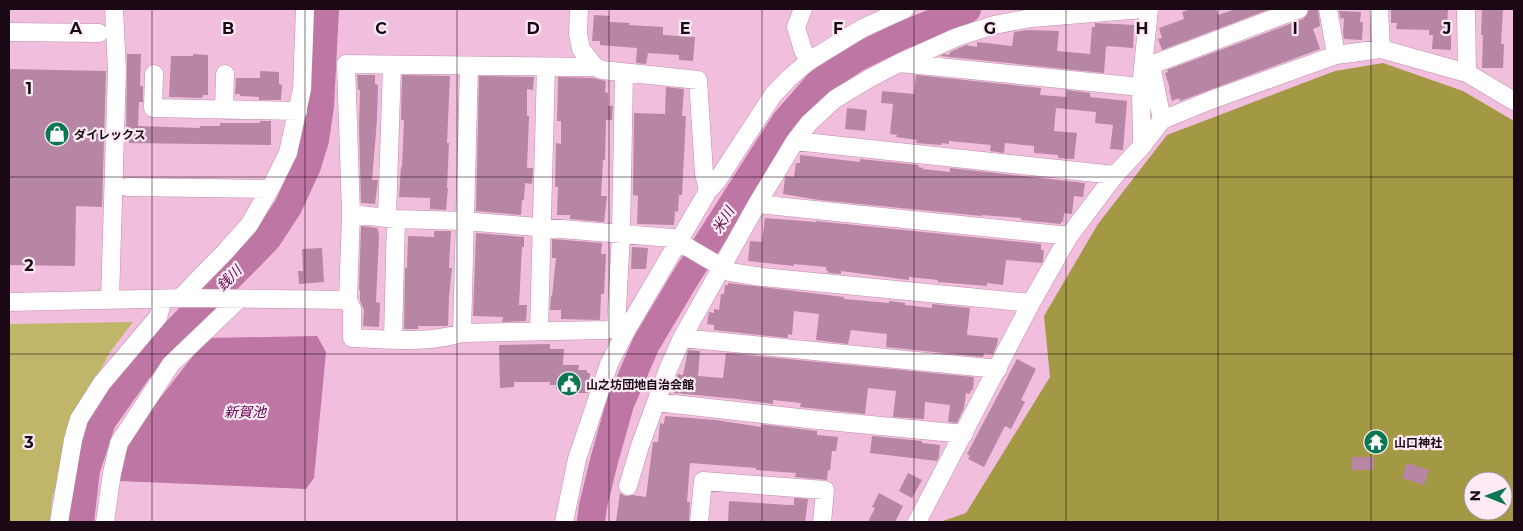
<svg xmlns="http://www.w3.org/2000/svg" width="1523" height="531" viewBox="0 0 1523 531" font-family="Montserrat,'Noto Sans JP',sans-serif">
<rect width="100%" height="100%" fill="#f2bedd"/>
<path fill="#c0b66a" d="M133,322l-23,30 -15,28 -22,32 -21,88 -2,22h-41v-198z"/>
<path fill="#a39843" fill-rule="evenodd" d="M1383,63l80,28 51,30v401h-574l26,-9 84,-136 -6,-61 54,-92 69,-89 168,-64zM1473,481h30v30h-30z"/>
<path fill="#be76a4" d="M317,336l9,16 -12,126 -8,11 -186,-8 2,-20 10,-27 75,-96z"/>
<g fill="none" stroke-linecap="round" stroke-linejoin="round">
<path stroke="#be76a4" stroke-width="4.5" d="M206,290l11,-1"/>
<path stroke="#be76a4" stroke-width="28" d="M80,522l6,-52 16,-49 36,-51 129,-131 21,-32 19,-41 8,-26 5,-34 5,-97
M591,522l2,-16 11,-45 16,-57 26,-60 40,-67 99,-155 34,-39 37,-25 45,-22 66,-27"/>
</g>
<path fill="#b786a4" d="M1190,9h26l2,6 18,-6h34l-108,41 -4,-11 4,-1 -3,-10 25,-9 -2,-7z
M1309,9h9l2,17 -7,3 7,20 -140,52 -1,-3 -7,3 -3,-11 1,-1 -5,-16 3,-1 -1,-2 136,-51 4,-4z
M1391,9h57l-1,16h4v25l-19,-1 1,-14h-4v-5l-33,-1 1,-6h-6z
M1482,9h21l-2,35h3l-1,24h-21l1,-33h-2z
M1339,11l22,1 -1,10h3l-1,18 -18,-1 -1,-7 1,-14 -3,1z
M594,15l16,1 -1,6 21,1 -1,2 34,2v8l32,2 -2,24 -14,-1v-5l-31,-2 -2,11 -10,-1 1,-15 -37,-3v-4h-8z
M1095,23l39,2 -1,23 -25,-2 -2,1 -2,26 -164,-17 4,-2 5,1 1,-3 16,-7 11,2v-5l35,4 2,-14 13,-2 32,1 -2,20 33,3 2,-27h3z
M127,54h14l-1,32h3v16h-4l-1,24 62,2v-2h20v-3h40v-2h11v24l-142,-2v-5h-3z
M193,54l15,1v40h-5l-1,3 -33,-1 2,-41h22z
M9,69l97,2 -4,136 -26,-1 -1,60 -66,-1z
M260,71l19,1v12l3,1 -1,15h-22v-3l-19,-1v-2h-5l1,-16h24z
M357,75h18v9l3,1 -1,35 -5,60h6l-3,24 -14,-1 -2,-78 1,-35h-2z
M402,75l48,1 -3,67h2l-2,45h1l-2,22 -16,-1v-11l-31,-1 2,-30h1l2,-47h-3z
M916,75l125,13 -1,7 26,2 1,-7 23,3v4l37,4 -4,49 -13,-1 3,-24 -18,-2 1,-11 -40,-4 -2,23 23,2 -3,26 -16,-1v-3l-24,-2v-7l-29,-3 -1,10 -14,-2 1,-6 -42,-4v3l-7,-1 -1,2 -13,-1 -12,-1 1,-3 -21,-3 1,-2 -7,-1 3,-30 -12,-1 1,-12 32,3z
M479,76l55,1 -1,13 -6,-1v27h2l-2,52h6l-1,16 -7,-1 -1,17h-2l-1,15 -45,-4z
M558,77l35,1 13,3 -1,11 3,1v13h5l-1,14h-6l-1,40h-2l-2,36h6l-3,26 -34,-3v-4h-13l1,-28h-3l1,-44 5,1v-23h-4z
M666,87l18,2 -2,27h4l-4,79h-3l-1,17 -3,-1 -1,14 -37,-1 1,-28 -5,-1 1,-82 31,1z
M847,108l20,2 -2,21 -20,-2z
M800,155l60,7v-3l59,6 -1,2 5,1v1l27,3v-4l135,15 -2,14 -9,-1 -2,18 -8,-1 -1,9h-2v2l-40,-4v-2l-39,-3v1l-163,-16 -36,-6 2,-16 1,-2 8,1 2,-14h4z
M765,218l51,4v-1l225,23v6h3l-1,11 -1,2 -36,-3 -3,25 -16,-2v3l-49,-4v-2l-29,-3v3l-68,-9v3l-13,-1v-2l-2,-1v-3l-32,-3v2l-46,-5 2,-20 12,1z
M361,226l16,2 1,2 1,6 -3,66 4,1 -1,24 -16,-1 1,-16 -4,-9v-11h-1z
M434,231h17l-2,37h3l-3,29 -1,29h-30v3h-14l1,-61h2l1,-32 26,1z
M476,233l48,4v10h-2l-3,58h8l-1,16 -24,1 1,-5 -30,-1z
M552,239l50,4 -1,11h5l-2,40h-3l-1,26 -39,-1v-9h-11l1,-14h1l4,-38h-4z
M632,247l16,1 -2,21h-15z
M322,248l2,34 -25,2 -1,-13h5l-1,-22z
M728,283l116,14v2l45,4v-2l16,2v2l27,3v-4l38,4 -3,27 31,3 -1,7 -4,9 -9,-1 -1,4 -97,-10 1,-13 -36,-4 -3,14 -32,-4 3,-26 -25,-3 -2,24 -4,-1v4l-74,-8v-5l-7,-1 2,-12 5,1v-4l5,1 2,-16h3l1,-9h3z
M550,344v5h14l-1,16h16l-1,5h9v3h3v13l-2,7h-22v-3l-10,-1v-4h-6v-3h-36v5l-14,1 -1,-43z
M688,350l12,1 -2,25 25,2 3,-25 248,24 -1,13h-2l-1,4 -4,-1 -2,15 -7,15 -9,-1 2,-17 -25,-3 -1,17 -31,-2 3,-26 -28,-3 -3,26 -65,-7 1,-4 -28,-3v4l-35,-5 -64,-6 2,-14 2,-5 5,1z
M1017,359l19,10 -15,31 4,2 -14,27 -6,-3 -21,41 -16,-8 2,-3 -3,-2z
M665,416l51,4 45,7v-3l56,7v4l21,2 -2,14h-4l-2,20 -2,-1 -1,10 -32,-3 1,-4 -40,-3v-2l-66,-5 -3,39h3l-1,20h-73l4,-29 5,3 8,-1 13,2 7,-55h5l2,-19 4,1z
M872,436l50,5v2l18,2 -1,11 -2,5 -67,-8z
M1352,457h22v13h-22z
M1407,463l22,7 -5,15 -22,-7z
M908,473l14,7 -10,18 -13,-7z
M879,493l24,13 -8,16h-27l7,-14 -3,-1z
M794,498l14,1 -3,23h-77l1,-21 59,4h6z"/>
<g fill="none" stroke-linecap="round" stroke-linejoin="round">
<defs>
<path id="minor" d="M579,9l-1,25 3,15 14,18
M803,9l-7,18 7,23 6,11
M1328,9l8,46
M1379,9l2,40
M1466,9l1,64
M9,32l90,1
M899,63l242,24
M1151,65l148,-56
M1144,69l7,-4 11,55
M154,74l-1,34 145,3
M224,110l1,-36
M795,141l320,34
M1142,146l-1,-59 8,-78
M127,187l143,2
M757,204l312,32
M351,214l45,5 68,2 208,17 58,34 32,5 269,26
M387,217l5,-152
M180,298l45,-46 24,-27 21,-36 18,-36 14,-64 3,-80
M110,299l7,-229 -3,-61
M9,302l178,-4 161,2
M616,328l5,-94 3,-161
M539,331l7,-264
M626,331l-10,-3 -10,2 -144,3c-34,11 -74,6 -110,5v-29l-4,-9 3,-86 -5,-150 249,3 7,3 96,10 6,93 4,18
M462,333l7,-267
M682,338l316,31
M393,339l3,-120
M656,402l152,17 156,15
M628,486l12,-40 27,-74 15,-34 75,-134 38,-63 14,-18 26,-24 35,-21 29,-15 58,-26 37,-12 37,-7 112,-9
M59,522l14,-82 6,-21 23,-36 56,-66 5,-18
M105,522l7,-49 7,-30 52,-79 68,-65
M564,522l13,-63 32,-95 17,-33 82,-140 9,-10 56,-86 16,-17 20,-17 54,-33 42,-19
M699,522l4,-41 122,9 -3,32
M917,522l114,-219 38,-67 46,-61 27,-29 20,-26 49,-20 125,-45 45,-6 86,24 47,28"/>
</defs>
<use href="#minor" stroke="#bf8eac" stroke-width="19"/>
<use href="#minor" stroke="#fff" stroke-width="18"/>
</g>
<path fill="none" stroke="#1a0914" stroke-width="1" stroke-opacity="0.55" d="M152,9v513M305,9v513M457,9v513M609,9v513M762,9v513M914,9v513M1066,9v513M1218,9v513M1371,9v513M9,177h1505M9,354h1505"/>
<defs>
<symbol id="shop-disc" viewBox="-11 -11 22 22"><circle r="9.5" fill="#0a7751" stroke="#fcebf5"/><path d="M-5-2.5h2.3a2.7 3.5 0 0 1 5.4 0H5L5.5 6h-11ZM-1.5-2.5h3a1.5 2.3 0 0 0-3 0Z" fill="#fff"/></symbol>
<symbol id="civic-disc" viewBox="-11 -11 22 22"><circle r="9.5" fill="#0a7751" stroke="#fcebf5"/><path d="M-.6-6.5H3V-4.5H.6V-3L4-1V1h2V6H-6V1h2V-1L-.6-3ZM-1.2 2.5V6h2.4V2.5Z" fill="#fff"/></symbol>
<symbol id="temple-disc" viewBox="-11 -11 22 22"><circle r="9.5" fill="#0a7751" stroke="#fcebf5"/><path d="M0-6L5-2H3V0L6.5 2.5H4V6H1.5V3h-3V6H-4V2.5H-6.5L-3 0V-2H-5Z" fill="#fff"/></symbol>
</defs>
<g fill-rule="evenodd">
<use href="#shop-disc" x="43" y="120" width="28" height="28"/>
<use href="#civic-disc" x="555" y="370" width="28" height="28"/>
<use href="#temple-disc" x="1362" y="428" width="28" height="28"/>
</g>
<g text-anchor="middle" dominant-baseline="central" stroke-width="4.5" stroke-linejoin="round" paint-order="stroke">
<g font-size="12" font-weight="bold" fill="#1a0914" stroke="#fcebf5" text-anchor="start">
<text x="74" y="134">ダイレックス</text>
<text x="586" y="384">山之坊団地自治会館</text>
<text x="1394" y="442">山口神社</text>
</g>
<g font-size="14" font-style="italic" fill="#5f0448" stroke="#fcebf5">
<text transform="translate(723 220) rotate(-58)">米川</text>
<text transform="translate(229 278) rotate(-45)">銭川</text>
<text x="245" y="412">新賀池</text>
</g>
</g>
<g font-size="16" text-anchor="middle" font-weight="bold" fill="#1a0914" stroke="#fcebf5" stroke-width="4.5" stroke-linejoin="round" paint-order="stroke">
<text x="76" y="34">A</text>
<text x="228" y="34">B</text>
<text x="381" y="34">C</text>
<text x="533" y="34">D</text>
<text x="685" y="34">E</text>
<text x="838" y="34">F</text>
<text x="990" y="34">G</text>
<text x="1142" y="34">H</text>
<text x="1295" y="34">I</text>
<text x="1447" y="34">J</text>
<text x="29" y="94">1</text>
<text x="29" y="271">2</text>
<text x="29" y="448">3</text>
</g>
<rect width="1523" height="531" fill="none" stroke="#1a0914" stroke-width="20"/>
<g transform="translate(1488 496) rotate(271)"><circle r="24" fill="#fcebf5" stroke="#a2919b"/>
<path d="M0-4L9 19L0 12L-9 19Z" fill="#0a7751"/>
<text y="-8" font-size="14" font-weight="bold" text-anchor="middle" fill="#1a0914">N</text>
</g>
</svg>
